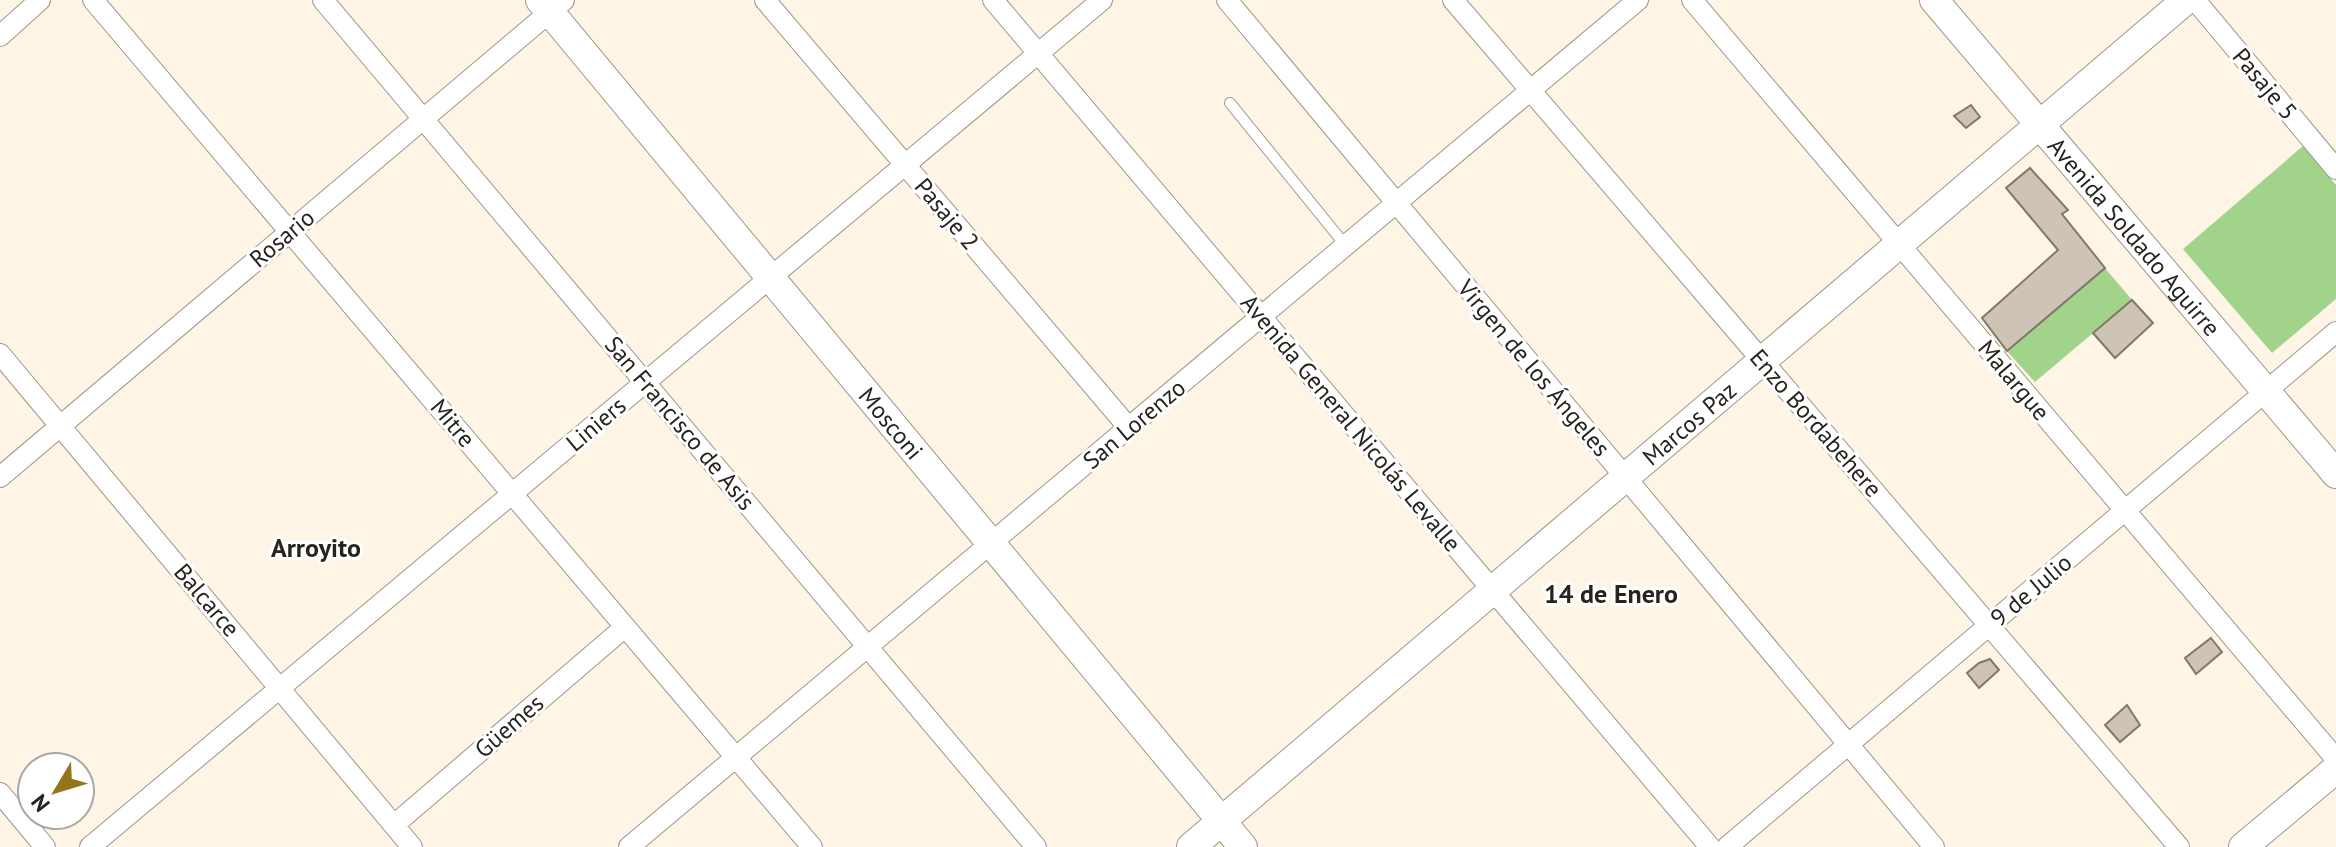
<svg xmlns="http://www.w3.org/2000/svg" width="2336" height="847" viewBox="0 0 2336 847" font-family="'PT Sans',sans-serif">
<rect width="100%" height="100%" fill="#fff5e7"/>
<path fill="#a1d38a" d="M2303,146l33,39v114l-64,54 -89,-104z
M2105,268l27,32 -97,82 -28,-31z"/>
<path fill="#cdc4b6" stroke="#81786c" stroke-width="2" d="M1971,105l9,12 -14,11 -12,-12z
M2030,168l38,42 -6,4 43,54 -98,83 -25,-33 76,-68 -52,-62z
M2132,300l21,23 -38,35 -22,-25z
M2211,638l11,14 -26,22 -11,-16z
M1990,659l9,11 -20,18 -12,-15 12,-10z
M2127,705l13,20 -20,17 -15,-17z"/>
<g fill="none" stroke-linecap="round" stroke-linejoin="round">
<defs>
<path id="lane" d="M1230,103l116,143"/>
<path id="street" d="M93,0l719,847
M323,0l713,847
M765,0l364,428
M993,0l717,847
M1227,0l707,847
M1453,0l726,847
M1692,0l644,759
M2195,0l141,169
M0,36l40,-36
M0,354l412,493
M0,477l564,-477
M0,793l45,54
M394,825l231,-198
M90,847l1012,-847
M629,847l1009,-847
M1727,847l609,-515"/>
<g id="secondary">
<path id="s1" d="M540,0l703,847"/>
<path id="s2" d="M1934,0l402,474"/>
<path id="s3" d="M1191,847l995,-847"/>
<path d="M2243,847l93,-78"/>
</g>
</defs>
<use href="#lane" stroke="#9e9588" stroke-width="12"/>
<use href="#street" stroke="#9e9588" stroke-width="22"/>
<use href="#secondary" stroke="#9e9588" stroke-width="30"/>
<use href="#lane" stroke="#fff" stroke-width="10"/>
<use href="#street" stroke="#fff" stroke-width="20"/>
<use href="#secondary" stroke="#fff" stroke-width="28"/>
</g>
<g text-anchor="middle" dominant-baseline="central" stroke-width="6" stroke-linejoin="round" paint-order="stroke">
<g font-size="24" fill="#27231e" stroke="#fff">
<text transform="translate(2265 84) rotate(50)">Pasaje 5</text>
<text transform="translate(947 214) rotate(50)">Pasaje 2</text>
<text stroke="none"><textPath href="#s2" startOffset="310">Avenida Soldado Aguirre</textPath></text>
<text transform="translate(282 238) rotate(-40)">Rosario</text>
<text transform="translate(1534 368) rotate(50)">Virgen de los Ángeles</text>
<text transform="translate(2014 380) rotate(50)">Malargue</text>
<text transform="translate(453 423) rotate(50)">Mitre</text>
<text transform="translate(680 423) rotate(50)">San Francisco de Asis</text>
<text stroke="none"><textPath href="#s1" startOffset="550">Mosconi</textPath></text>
<text transform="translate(1351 423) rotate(50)">Avenida General Nicolás Levalle</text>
<text transform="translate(1816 423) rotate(49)">Enzo Bordabehere</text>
<text transform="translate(596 424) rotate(-40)">Liniers</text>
<text transform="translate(1134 424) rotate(-40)">San Lorenzo</text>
<text stroke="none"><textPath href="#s3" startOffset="654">Marcos Paz</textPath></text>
<text transform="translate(2031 590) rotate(-40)">9 de Julio</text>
<text transform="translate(207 600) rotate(50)">Balcarce</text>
<text transform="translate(509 726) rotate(-41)">Güemes</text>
</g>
<g font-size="26" font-weight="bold" fill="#27231e" stroke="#fff">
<text x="316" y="547">Arroyito</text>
<text x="1611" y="593">14 de Enero</text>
</g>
</g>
<g transform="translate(56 791) rotate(232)"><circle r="38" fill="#ffffff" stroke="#a9a7a5" stroke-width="2"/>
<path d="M0-6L14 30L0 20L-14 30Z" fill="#93751c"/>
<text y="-12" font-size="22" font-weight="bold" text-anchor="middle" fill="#27231e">N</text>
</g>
</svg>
